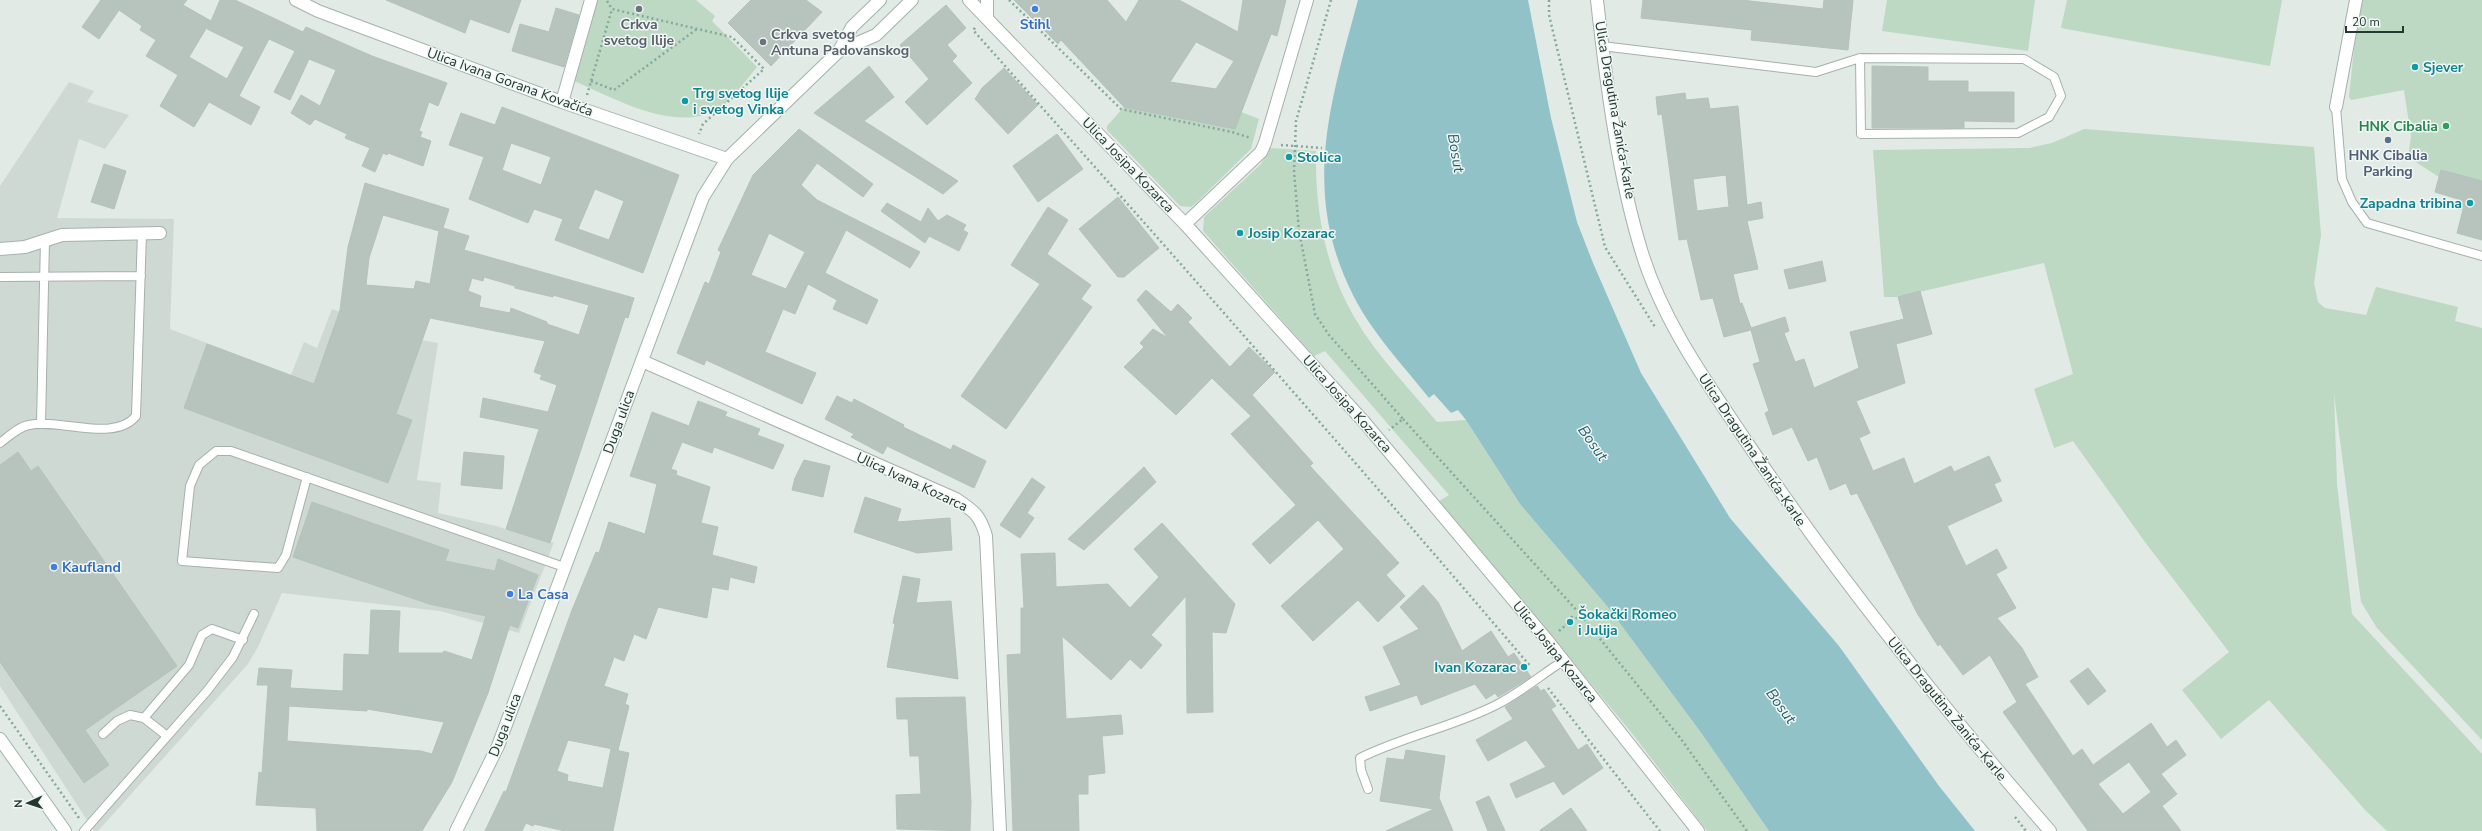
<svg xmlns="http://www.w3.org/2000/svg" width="2482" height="831" viewBox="0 0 2482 831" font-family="'Nunito Sans',sans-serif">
<rect width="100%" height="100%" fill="#e1eae5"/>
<path fill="#cfd9d4" d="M69,82l25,9 -7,11 42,13 -24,34 -26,-10 -22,79 117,1 -4,110 121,46 13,-33 13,6 15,-39 90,31 16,3 -21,137 24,3 -3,30 58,13 54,17 4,-1 -35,91 -79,-22 -158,-18 -24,54 -10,17 -150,167h-4l-94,-145v-500z"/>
<path fill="#bdd8c3" d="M596,0h100l19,16 -3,5 45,46c-10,12 -28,36 -40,43 -43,23 -103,-12 -143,-29z
M1887,0h148l-7,51 -146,-20z
M2067,0h215l-12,66 -209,-38z
M2363,0h119v240l-25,-7 6,-23 -7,-2 2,-9 -23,-7 4,-15 -31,-20 3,-20 -7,-47 -53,10 -2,-3 7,-67z
M1124,107l110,22 7,-17 18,7 -8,30 -55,54 -5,4 -11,-1 -73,-76v-4z
M2084,129l230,18 7,88 -7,48 4,19 7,6 41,7 10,-28 82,20 -3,14 27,7v412l-105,-112 -16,-26 -27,-208 3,90 15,130 130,140v77h-95l-21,-20 -97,-111 -48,39 -39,-49 47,-38 -84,-110 -72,-101 -19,7 -20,-59 39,-15 -29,-111 -146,34h-14l-11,-147 156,-2 23,-5z
M1270,148l46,3c-1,60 9,117 40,169 21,36 55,70 81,102l29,-2 54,84 87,102 95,128 67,97h-62l-76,-99 -192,-231 10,-6 -124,-144 -11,5 -111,-125 1,-14 57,-53z"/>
<path fill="#90c2c8" d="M1358,0h170l23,118 26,104 16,41 48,110 89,145 109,128 100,140 36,45h-206l-67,-97 -95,-128 -87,-102 -54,-84 -8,-10 -7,3 -17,-19 -5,4c-26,-33 -57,-65 -76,-103 -52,-103 -23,-191 5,-295z"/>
<path fill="#b7c4be" stroke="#b4c2bc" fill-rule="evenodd" d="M101,0h86l-4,5 28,16 9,-21h15l68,32 3,-5 66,29 75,27 -9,23 -9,-4 -10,29 3,1 -2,5 11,4 -8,25 -35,-13 -1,2 -4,-2 -8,19 -13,-6 8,-18 -25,-10 2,-4 -32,-15 -5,6 -19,-12 10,-18 19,11 16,-36 -27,-11 -19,41 -16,-8 21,-41 -26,-12 -30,57 21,11 -9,18 -42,-23 -15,25 -34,-21 18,-31 -32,-19 10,-16 -16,-10 2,-4 -23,-16 -20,29 -17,-12zM210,22l-3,7 37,18 -17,32 -38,-22z
M386,0h135l-12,33 -39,-14 -5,14z
M751,0h55l16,12 -51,54 -43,-43z
M1014,0h93l19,22 13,-22h40l59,32 5,-32h43l-9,36 -6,-2 -36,95 -111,-22 -63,-67 -3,4zM1196,42l38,19 -18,28 -46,-7z
M1643,0h98l82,9 1,-9h29l-5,50 -97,-10 1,-10 -111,-12z
M946,5l20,23 -19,17 10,11 -5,5 20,22 -45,42 -22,-23 24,-23 -29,-34z
M556,8l23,7 -15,52 -52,-16 8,-27 29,8z
M869,66l25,31 -30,24 94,60 -15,13 -129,-81z
M1872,66l56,1v14h40v11h46v30l-50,-1v7h-92z
M1004,68l34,37 -30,29 -33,-35 7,-11z
M1685,93l1,7 22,-2 2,11 28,-3 9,99 14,-3 2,16 -16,3 11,48 -25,5 7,30 2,-1 9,25 34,-11 4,14 -5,2 11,29 9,-3 10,29 45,-20 -9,-36 54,-13 -6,-22 22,-6 12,43 -36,10 9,39 -49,18 14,32 -11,5 14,33 31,-13 10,26 37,-18 3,6 35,-16 12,25 -7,3 8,17 -55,25 19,40 31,-17 10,19 -11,6 20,34 -19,10 25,30 16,29 -13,7 48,72 9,-7 11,16 58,-42 16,24 9,-7 10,15 -25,19 16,20 -15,12 19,25h-93l-85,-119 14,-10 -27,-47 -27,20 -23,-31 -2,2 -21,-33 -60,-120 -6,2 -5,-12 -16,7 -13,-33 -9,4 -16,-34 -19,8 -8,-22 4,-2 -16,-47 7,-2 -9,-32 -27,7 -11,-39 -12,2 -14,-61 -8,1 -17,-126 -4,1 -2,-18zM1726,175l3,32 -32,4 -4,-32zM2129,762l22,30 -28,22 -25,-30z
M502,107l177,68 -36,98 -88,-33 8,-21 -29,-10 -6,14 -59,-24 15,-42 -35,-12 12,-32 34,12zM511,143l40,14 -10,28 -39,-15zM595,189l29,12 -15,39 -31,-11z
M799,129l74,55 -10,13 -46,-34 -16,22 16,15 103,52 -10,16 -64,-38 -21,43 53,27 -11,24 -34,-15 4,-9 -29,-16 -13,30 -12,-5 -18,43 51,21 -14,31 -96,-44 -2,5 -27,-12 28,-71 4,2 12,-32 -3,-2 35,-75zM769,233l36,19 -19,37 -35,-14z
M1057,134l26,35 -45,33 -25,-36z
M104,164l22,7 -12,38 -23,-7z
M2441,170l41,11v59l-25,-7 6,-23 -7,-2 2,-9 -23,-7z
M365,183l84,26 -6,19 26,8 -5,14 170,48 -6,20 -3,-1 -75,226 -44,-14 33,-100 -59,-12 3,-19 65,14 9,-27 -17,-6 2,-4 -8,-3 11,-31 -115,-23 -34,96 16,6 -24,63 -204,-75 23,-64 107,40 26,-74 8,-63zM383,215l56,16 -9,53 -14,-3 -2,8 -48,-4 3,-27zM484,277l31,9v2l38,9v-2l36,10 -10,30 -32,-11v-2l-36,-14 -1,5 -31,-6 2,-11 -13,-5 4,-13 11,3z
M1118,197l41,51 -35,29h-6l-39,-48z
M887,203l34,19 7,-14 10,13 9,-6 19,10 -3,5 5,3 -9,18 -30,-15 -4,7 -44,-32z
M1048,207l20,13 -21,34 44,31 -10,14 11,8 -86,122 -45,-33 79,-112 -29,-19z
M1822,261l4,20 -37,8 -5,-19z
M1146,290l25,22 7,-8 14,14 -4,4 42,45 19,-20 26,25 -23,23 61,68 -3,3 89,97 -13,12 19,21 -27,26 -20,-22 -45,41 -32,-35 63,-57 -26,-29 -48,44 -18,-20 44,-39 -65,-71 20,-18 -39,-38 -36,37 -52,-48 20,-20 -4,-4 13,-14 15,9 -31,-38z
M837,396l15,7 2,-4 50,26 -1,2 48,23 2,-5 33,16 -12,27 -87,-42 -4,8 -32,-17 3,-3 -29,-15z
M698,401l29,11 -2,4 35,13 -3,6 27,10 -11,24 -59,-22 -2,6 -30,-11 -11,27 6,2 -1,4 34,12 -9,36 17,4 -6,28 45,12 -3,16 -24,-6 -2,13 -16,-3 -5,31 -49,-11 -12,32 -12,-5 -10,27 -10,-4 -10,29 24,8 -3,10 4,2 -11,44 -50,-10 -11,31 11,4 -1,6 36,7 8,-39 18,4 -16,78h-48l-31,-7 -1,2 -7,-3 -4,8h-37l19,-40 2,1 66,-182 24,-58 3,1 10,-31 36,12 12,-50 -27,-8 22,-64 37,14z
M18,452l13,19 7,-5 139,200 -92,64 24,35 -25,18 -84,-121v-197z
M464,452l40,4 -2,33 -41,-4z
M804,460l26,6 -7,31 -31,-7 3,-12z
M1144,467l12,15 -72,68 -16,-11z
M1032,478l13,9 -18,26 7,5 -14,20 -20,-13z
M865,497l36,12 -4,13 53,-4 2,32 -35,3 -63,-21z
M312,502l137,48 -4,11 50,10 3,-12 40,16 -20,53 -8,-3 -22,68 -36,89 -30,49h-105l-1,-23 -60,-3 3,-33 3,1 6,-88h-11l2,-17 33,2 -2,18 53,3 1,-37 25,1 2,-45 29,1 -2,42h45l1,-2 28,9 14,-44 -57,-12 -136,-47zM289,706l78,5v-2l77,13 -12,32 -11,-3 -134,-10z
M1162,523l73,81 -9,29 -14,-1 1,80 -26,1 -1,-117 -35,39 11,10 -21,24 -11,-10 -19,21 -49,-44 4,83 55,-4 2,19 -21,2 3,37 -17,2v19h-10l1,37h-66l-6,-176 14,-1v-46h3l-3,-54 34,-1 1,34 52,-3 22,24 29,-31 -25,-28z
M903,576l17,3 -4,24 35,-2 7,78 -71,-12 8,-43 -2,-1z
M1423,585l15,17 24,49 29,-20 17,26 6,-4 17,24 -33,20 -3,-4 -9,6 -11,-15 -54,21 -4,-10 -47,16 -5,-14 36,-12 -18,-38 36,-18 -19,-22z
M2088,668l18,23 -18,14 -18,-24z
M1537,686l4,5 3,-2 12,17 -5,3 27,41 9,-6 16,24 -40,27 -9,-14 -38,17 -6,-14 36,-17 -20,-27 -38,21 -12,-21 37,-21 -8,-12z
M965,697l6,105 -1,29 -73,-2 -1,-34 25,-1 -2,-38h-9l-2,-37h-11l-1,-21z
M1406,750l39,6 -6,42 14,33h-67l48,-22 -54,-8 7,-43 17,2z
M1489,796l16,35h-17l-12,-29z
M1571,808l16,23h-48z"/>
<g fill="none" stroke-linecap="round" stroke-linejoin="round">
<defs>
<path id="service" d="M1602,46l214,26 44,-14 164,1 30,18 7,19 -12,21 -31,16 -157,1 -1,-76
M2336,107l6,72 10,23 15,21 115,33
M0,277l141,-1
M41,424l4,-184
M0,443c8,-6 18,-16 29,-18 31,-7 85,18 107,-9l6,-183
M307,477l-21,78 -8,13 -96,-7 8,-75 9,-21 17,-14h15l333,116
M144,718l45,-53 13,-30 10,-6 31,11
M103,734l14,-13 13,-6 14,3 23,18
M1368,789l-7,-19 -1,-12c44,-22 93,-31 136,-53 24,-12 45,-30 67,-44
M84,831l123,-140 26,-34 21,-43"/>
<path id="minor" d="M296,0l22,11 244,91 165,57
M969,0l216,224 180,199 182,217 151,191
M987,0v18
M1597,0c9,81 21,176 45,253 22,71 66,131 106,191 92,136 194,263 302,387
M562,102l29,-102
M2336,107l20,-107
M1185,224l76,-72 4,-9 42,-143
M0,249l25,-2 37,-12 98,-2
M642,361l314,138c18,12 24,16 30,37l14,295"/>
<path id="secondary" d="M839,51l37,-16 36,-35
M0,739l65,92
M456,831l42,-85 205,-549 24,-38 112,-108 13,-24 28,-27"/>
</defs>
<use href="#service" stroke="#a5b1ac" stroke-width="10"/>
<use href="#minor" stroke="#a5b1ac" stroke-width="14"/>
<use href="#secondary" stroke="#a2b4ac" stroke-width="14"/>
<path stroke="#85a99c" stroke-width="2.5" stroke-dasharray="2 3" stroke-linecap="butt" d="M1009,0l112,109 111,23 19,6
M1331,0l-35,121 -2,50 5,60 16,83 14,21 74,84 -14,11
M1549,0v15l56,232 50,80
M607,1l5,8 120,28 32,32 -61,55 -4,10
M975,28l-2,2c188,211 375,422 558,637
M591,81l23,9 83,-61
M587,95l25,-86
M1281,145l41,3
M1403,419l177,195 101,125 66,92
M1567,624l-2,-2 7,-5 2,2
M1559,631l8,-7 2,3 11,-13
M1548,688l112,143
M0,706l79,112
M2015,817l11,14"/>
<use href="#service" stroke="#fff" stroke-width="8"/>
<use href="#minor" stroke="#fff" stroke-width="12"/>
<use href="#secondary" stroke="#fff" stroke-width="12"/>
</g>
<g fill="#6b7280" stroke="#f1f7f4" stroke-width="1.5">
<circle cx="639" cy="9" r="4"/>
<circle cx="763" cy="42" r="4"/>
</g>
<g fill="#3f7fe0" stroke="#f1f7f4" stroke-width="1.5">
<circle cx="1035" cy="9" r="4"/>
<circle cx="54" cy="567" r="4"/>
<circle cx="510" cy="594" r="4"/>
</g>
<g fill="#0f9aa8" stroke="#f1f7f4" stroke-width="1.5">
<circle cx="2415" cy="67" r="4"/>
<circle cx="685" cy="101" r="4"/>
<circle cx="1289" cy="157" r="4"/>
<circle cx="2470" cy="203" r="4"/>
<circle cx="1240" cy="233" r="4"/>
<circle cx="1570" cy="622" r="4"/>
<circle cx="1524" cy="667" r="4"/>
</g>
<circle fill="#2e9e5b" stroke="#f1f7f4" stroke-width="1.5" cx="2446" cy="126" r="4"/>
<circle fill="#5c6f8a" stroke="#f1f7f4" stroke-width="1.5" cx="2388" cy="140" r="4"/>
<g text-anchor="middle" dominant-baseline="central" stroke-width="3" stroke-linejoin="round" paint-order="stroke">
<g font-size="14" font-weight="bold" fill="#5b616d" stroke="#f1f7f4">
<text x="639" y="24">Crkva<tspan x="639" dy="16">svetog Ilije</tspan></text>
<text x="771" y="34" text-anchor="start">Crkva svetog<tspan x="771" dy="16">Antuna Padovanskog</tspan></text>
</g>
<g font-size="14" font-weight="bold" fill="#366cbe" stroke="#f1f7f4" text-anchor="start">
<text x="1035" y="24" text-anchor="middle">Stihl</text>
<text x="62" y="567">Kaufland</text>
<text x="518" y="594">La Casa</text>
</g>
<g font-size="14" font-weight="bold" fill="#0d838f" stroke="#f1f7f4" text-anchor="start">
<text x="2423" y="67">Sjever</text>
<text x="693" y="93">Trg svetog Ilije<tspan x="693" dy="16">i svetog Vinka</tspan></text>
<text x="1297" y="157">Stolica</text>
<text x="2462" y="203" text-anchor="end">Zapadna tribina</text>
<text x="1248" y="233">Josip Kozarac</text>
<text x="1578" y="614">Šokački Romeo<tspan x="1578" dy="16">i Julija</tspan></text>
<text x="1516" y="667" text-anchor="end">Ivan Kozarac</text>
</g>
<g font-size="14" fill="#243832" stroke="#f1f7f4">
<text transform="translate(510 82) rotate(20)">Ulica Ivana Gorana Kovačića</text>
<text transform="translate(1615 110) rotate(80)">Ulica Dragutina Žanića-Karle</text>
<text transform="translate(1128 165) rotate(46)">Ulica Josipa Kozarca</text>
<text transform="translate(1347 404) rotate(48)">Ulica Josipa Kozarca</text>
<text transform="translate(619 422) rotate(-70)">Duga ulica</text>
<text transform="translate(1752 450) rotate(56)">Ulica Dragutina Žanića-Karle</text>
<text transform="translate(912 482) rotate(25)">Ulica Ivana Kozarca</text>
<text transform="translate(1555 652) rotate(51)">Ulica Josipa Kozarca</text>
<text transform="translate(1947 709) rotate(51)">Ulica Dragutina Žanića-Karle</text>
<text transform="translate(505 725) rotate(-69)">Duga ulica</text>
</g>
<g font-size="14" font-weight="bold" fill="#27864d" stroke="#f1f7f4" text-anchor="end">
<text x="2438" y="126">HNK Cibalia</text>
</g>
<g font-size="14" font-weight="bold" fill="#4e5e75" stroke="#f1f7f4">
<text x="2388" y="155">HNK Cibalia<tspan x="2388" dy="16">Parking</tspan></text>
</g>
<g font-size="15" font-style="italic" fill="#26636c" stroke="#f1f7f4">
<text transform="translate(1456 153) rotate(80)">Bosut</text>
<text transform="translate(1593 443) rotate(55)">Bosut</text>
<text transform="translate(1781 706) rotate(54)">Bosut</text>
</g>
</g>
<g transform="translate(28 803) rotate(267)" stroke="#f1f7f4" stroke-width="3" paint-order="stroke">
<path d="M0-3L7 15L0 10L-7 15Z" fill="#243832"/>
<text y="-6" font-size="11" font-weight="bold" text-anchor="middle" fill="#243832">N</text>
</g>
<path d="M2346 26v6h57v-6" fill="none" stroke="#243832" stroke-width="2"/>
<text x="2352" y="26" font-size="12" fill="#243832" stroke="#f1f7f4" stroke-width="3" paint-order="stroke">20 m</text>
</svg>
